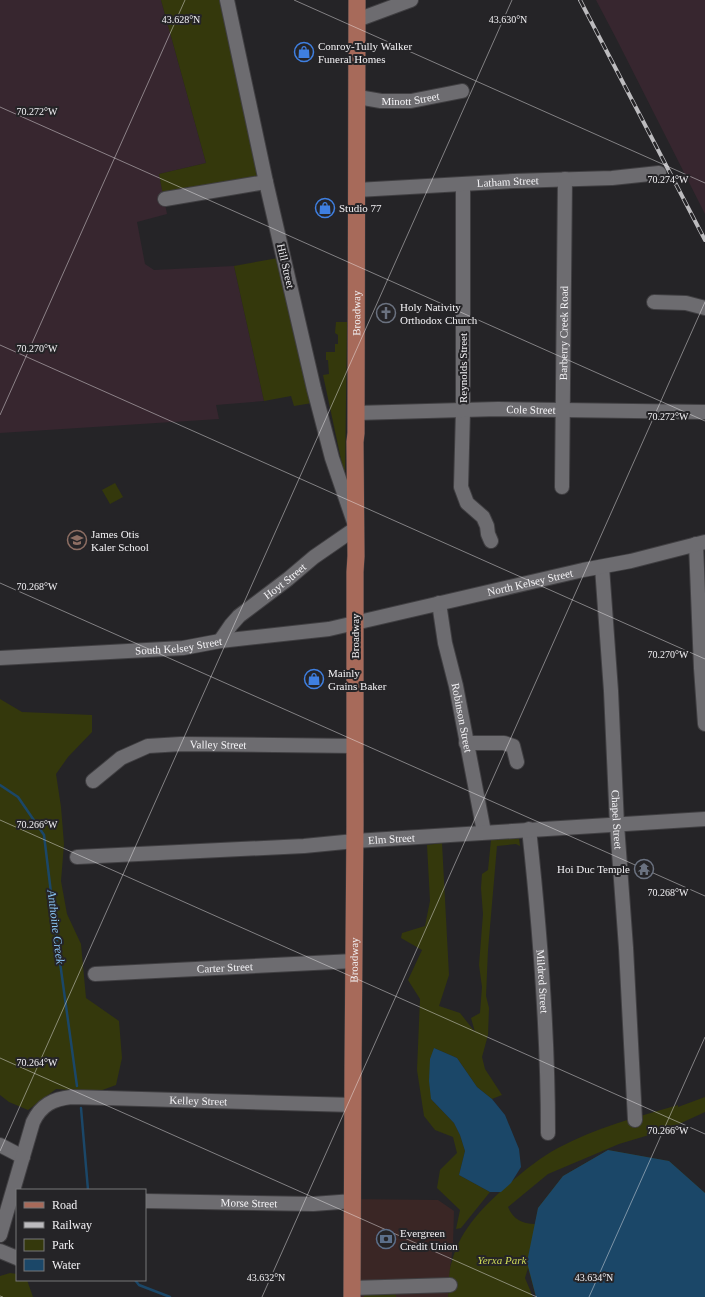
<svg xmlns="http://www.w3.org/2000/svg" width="705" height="1297" viewBox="0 0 705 1297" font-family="Georgia,serif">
<rect width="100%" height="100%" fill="#252427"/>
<path fill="#3a2625" d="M344,1199l94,1 16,11 -1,33 -4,35 -1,18h-104z"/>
<path fill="#37262f" d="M0,0h161l45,163 -47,11 8,40 -30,8 8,42 9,6 80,-4 30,135 -48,4 3,14 -219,14z
M596,0h109v214l-88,-174z"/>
<path fill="#34380c" d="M161,0h61l37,175 -4,4 -92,16 -4,-21 47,-11z
M278,258l34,145 -18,3 -3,-10 -27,5 -30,-135z
M336,322h11l-2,156 -22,-103 6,-1 -1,-14h-2v-8h9v-8h3v-9l-3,-2z
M115,483l8,14 -13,7 -8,-14z
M0,699l22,13 70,3v17l-24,25 -12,17 5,33 3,37 -3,37 6,33 14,30 5,54 33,23 3,37 -6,27 -19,7 -41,-3 -28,21 -19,-8 -9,-7z
M519,838l1,8 -4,-2 -19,2 -9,104 -2,46 3,12 -1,27 -6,22 3,12 17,26 -10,4 -15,-12 -20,-29 -23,-10 -3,51 23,24 6,12 5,16 -6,24 31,17 -29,36 -5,1 4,-19 -23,-22 3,-18 17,-17 -4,-16 -18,-7 -11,-14 -7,-46 3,-71 -12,-19 14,-30 -21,-12 1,-5 23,-7 5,-25 -3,-56 15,-2 7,132 -10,31 21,7 15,19 -4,-14 9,-5 2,-26 -3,-22 4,-51 -2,-26 1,-14 6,-4 3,-30z
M705,1097v15l-26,12v2l-60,18 -71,30 -40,33c5,12 14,17 27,17l3,-16 25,-32 45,-26 61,11 36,32v104h-169l-8,-29 -3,10 8,19h-85c1,-12 0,-25 4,-36 9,-34 34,-57 59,-79 14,-12 30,-25 47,-34 37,-20 79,-31 120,-43v2z
M10,1273l7,1v6h10l6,17h-33v-21z
M364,1294h32v3h-32z"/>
<path fill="#1b4768" d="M434,1048l23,10 20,29 15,12 13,16 14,34 2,18 -10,16 -10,9h-11l-31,-17 6,-24 -5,-16 -6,-12 -23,-24 -2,-18 1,-22z
M608,1150l61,11 36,32v104h-169l-9,-35 11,-54 25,-32z"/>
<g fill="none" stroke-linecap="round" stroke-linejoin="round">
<path stroke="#1b4768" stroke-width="2.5" d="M0,785l18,12 26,38 11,91 22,160
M81,1108l7,82
M135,1280l4,5 31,12"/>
<defs>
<g id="minor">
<path d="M357,20l54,-20"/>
<path id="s1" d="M358,97l23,4h30l51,-10"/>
<path d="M463,185v225l-2,77 6,16 16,14 4,9 1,8 3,7"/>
<path id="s2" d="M357,190l156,-9 99,-3 47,-5"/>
<path d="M165,199l101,-17"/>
<path d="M654,302l32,1 19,5"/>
<path id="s3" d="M356,413l142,-4 207,3"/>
<path id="s4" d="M562,487l3,-308"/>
<path d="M696,544l5,124 4,56"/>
<path id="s5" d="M602,567l9,124 6,134 9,123 9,172"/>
<path id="s6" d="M439,603l6,40 11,43 28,146"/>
<path id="s7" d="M220,641l11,-16 8,-9 49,-37 26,-22 42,-29 -24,-70 -18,-69 -48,-207 -39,-182"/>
<path id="s8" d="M0,658l183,-10 37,-7 109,-12 254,-59 48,-9 74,-19"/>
<path d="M466,743h38l9,3 4,16"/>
<path id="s9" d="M93,781l28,-23 27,-12 33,-2 174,2"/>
<path id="s10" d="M529,829c11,101 19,203 19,304"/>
<path id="s11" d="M77,857l227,-11 51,-5 350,-22"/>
<path id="s12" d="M95,974l259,-13"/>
<path d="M0,1145l23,12"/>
<path id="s13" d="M145,1201l168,3 40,-3"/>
<path id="s14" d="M0,1235l33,-113c8,-17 20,-23 38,-25l282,8"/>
<path d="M0,1251l17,7"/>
<path d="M352,1288l98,-3"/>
</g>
<g id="major">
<path id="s15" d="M352,1297l1,-232 2,-239v-254l1,-16 -1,-114 1,-9 1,-433"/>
</g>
</defs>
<use href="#minor" stroke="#403f42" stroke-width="16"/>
<use href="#major" stroke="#403f42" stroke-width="18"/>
<use href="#minor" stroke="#6d6c70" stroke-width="14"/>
<use href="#major" stroke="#a76a5a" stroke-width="17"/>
<defs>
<path id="rail" d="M580,0l125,240"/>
</defs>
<use href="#rail" stroke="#bcbbbe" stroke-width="4"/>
<use href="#rail" stroke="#252427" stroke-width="2.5" stroke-dasharray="8" stroke-linecap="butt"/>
</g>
<path fill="none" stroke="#f3f2f5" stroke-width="1" stroke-opacity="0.45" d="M294,0l411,183M0,107l705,314M0,345l705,314M0,415l185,-415M0,583l705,313M0,820l705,314M0,1058l537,239M0,1151l512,-1151M0,1296l3,1M262,1297l443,-995M589,1297l116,-260"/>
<defs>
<symbol id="shop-ring" viewBox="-11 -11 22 22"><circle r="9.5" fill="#252427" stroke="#3f7fe0" stroke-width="1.5"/><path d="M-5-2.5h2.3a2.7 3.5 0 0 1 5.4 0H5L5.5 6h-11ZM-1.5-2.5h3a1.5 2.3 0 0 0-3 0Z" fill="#3f7fe0"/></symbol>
<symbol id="church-ring" viewBox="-11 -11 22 22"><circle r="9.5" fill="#252427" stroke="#6b7280" stroke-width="1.5"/><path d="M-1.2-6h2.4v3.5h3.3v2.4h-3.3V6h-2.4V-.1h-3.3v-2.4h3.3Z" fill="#6b7280"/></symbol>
<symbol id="school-ring" viewBox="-11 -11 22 22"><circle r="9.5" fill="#252427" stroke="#8d6e63" stroke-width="1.5"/><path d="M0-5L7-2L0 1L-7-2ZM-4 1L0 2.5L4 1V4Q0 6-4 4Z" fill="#8d6e63"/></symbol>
<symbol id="temple-ring" viewBox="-11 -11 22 22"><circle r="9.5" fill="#252427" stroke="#6b7280" stroke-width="1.5"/><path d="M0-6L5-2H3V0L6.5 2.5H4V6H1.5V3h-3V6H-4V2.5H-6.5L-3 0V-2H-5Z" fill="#6b7280"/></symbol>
<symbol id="bank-ring" viewBox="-11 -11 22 22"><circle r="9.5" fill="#252427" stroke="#5c6f8a" stroke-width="1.5"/><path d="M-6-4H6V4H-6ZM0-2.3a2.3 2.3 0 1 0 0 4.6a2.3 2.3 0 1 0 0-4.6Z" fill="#5c6f8a"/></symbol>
</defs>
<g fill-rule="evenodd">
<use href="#shop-ring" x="293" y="41" width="22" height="22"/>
<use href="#shop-ring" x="314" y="197" width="22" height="22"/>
<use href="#church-ring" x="375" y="302" width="22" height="22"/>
<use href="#school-ring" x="66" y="529" width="22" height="22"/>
<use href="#shop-ring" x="303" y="668" width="22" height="22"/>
<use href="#temple-ring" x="633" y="858" width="22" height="22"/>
<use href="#bank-ring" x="375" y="1228" width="22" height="22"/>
</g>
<g text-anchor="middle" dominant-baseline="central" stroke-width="4" stroke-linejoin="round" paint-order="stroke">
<g font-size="11" fill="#f3f2f5" stroke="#252427" text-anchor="start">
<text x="318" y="46">Conroy-Tully Walker<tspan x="318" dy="13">Funeral Homes</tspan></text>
<text x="339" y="208">Studio 77</text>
<text x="400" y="307">Holy Nativity<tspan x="400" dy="13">Orthodox Church</tspan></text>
<text x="91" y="534">James Otis<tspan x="91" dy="13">Kaler School</tspan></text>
<text x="328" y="673">Mainly<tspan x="328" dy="13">Grains Baker</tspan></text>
<text x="630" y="869" text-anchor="end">Hoi Duc Temple</text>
<text x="400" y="1233">Evergreen<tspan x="400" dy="13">Credit Union</tspan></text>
</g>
<g font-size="11" fill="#f3f2f5" stroke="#252427">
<text stroke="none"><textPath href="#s1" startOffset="53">Minott Street</textPath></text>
<text stroke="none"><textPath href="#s2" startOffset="151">Latham Street</textPath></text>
<text transform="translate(286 266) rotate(77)">Hill Street</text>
<text stroke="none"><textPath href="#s15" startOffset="984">Broadway</textPath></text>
<text stroke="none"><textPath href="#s4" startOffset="154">Barberry Creek Road</textPath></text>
<text transform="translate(463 368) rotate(-90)">Reynolds Street</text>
<text stroke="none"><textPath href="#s3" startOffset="175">Cole Street</textPath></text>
<text stroke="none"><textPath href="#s7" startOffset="89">Hoyt Street</textPath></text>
<text stroke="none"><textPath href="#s8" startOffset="537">North Kelsey Street</textPath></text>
<text transform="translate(355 636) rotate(-90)">Broadway</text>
<text stroke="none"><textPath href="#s8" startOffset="179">South Kelsey Street</textPath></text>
<text stroke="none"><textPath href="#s6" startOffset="117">Robinson Street</textPath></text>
<text stroke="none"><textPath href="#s9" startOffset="136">Valley Street</textPath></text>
<text stroke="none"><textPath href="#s5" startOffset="253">Chapel Street</textPath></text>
<text stroke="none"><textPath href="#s11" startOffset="315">Elm Street</textPath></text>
<text stroke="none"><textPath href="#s15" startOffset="337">Broadway</textPath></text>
<text stroke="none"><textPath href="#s12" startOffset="130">Carter Street</textPath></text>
<text stroke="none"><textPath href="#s10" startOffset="153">Mildred Street</textPath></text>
<text stroke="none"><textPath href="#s14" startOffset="293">Kelley Street</textPath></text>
<text stroke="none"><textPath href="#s13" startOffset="104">Morse Street</textPath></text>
</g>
<g font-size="11" font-style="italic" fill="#cfdb57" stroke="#252427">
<text x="502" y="1260">Yerxa Park</text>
</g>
<g font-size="12" font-style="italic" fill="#8ac5f6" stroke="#252427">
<text transform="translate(56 927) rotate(83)">Anthoine Creek</text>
</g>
</g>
<g font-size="10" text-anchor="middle" fill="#f3f2f5" stroke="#252427" stroke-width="4" stroke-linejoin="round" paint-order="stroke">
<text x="181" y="23">43.628°N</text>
<text x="508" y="23">43.630°N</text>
<text x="37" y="115">70.272°W</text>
<text x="668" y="183">70.274°W</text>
<text x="37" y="352">70.270°W</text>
<text x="668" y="420">70.272°W</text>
<text x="37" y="590">70.268°W</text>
<text x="668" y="658">70.270°W</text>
<text x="37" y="828">70.266°W</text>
<text x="668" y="896">70.268°W</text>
<text x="37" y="1066">70.264°W</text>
<text x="668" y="1134">70.266°W</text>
<text x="266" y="1281">43.632°N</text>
<text x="594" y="1281">43.634°N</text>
</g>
<rect x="16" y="1189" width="130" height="92" fill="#252427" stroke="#777679"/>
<rect x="24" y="1202" width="20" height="6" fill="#a76a5a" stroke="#777679"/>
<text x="52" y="1209" font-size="12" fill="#f3f2f5">Road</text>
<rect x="24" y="1222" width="20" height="6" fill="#bcbbbe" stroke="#777679"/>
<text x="52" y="1229" font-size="12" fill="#f3f2f5">Railway</text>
<rect x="24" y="1239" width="20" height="12" fill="#34380c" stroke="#777679"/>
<text x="52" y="1249" font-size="12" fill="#f3f2f5">Park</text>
<rect x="24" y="1259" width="20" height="12" fill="#1b4768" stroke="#777679"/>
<text x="52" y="1269" font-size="12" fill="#f3f2f5">Water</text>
</svg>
